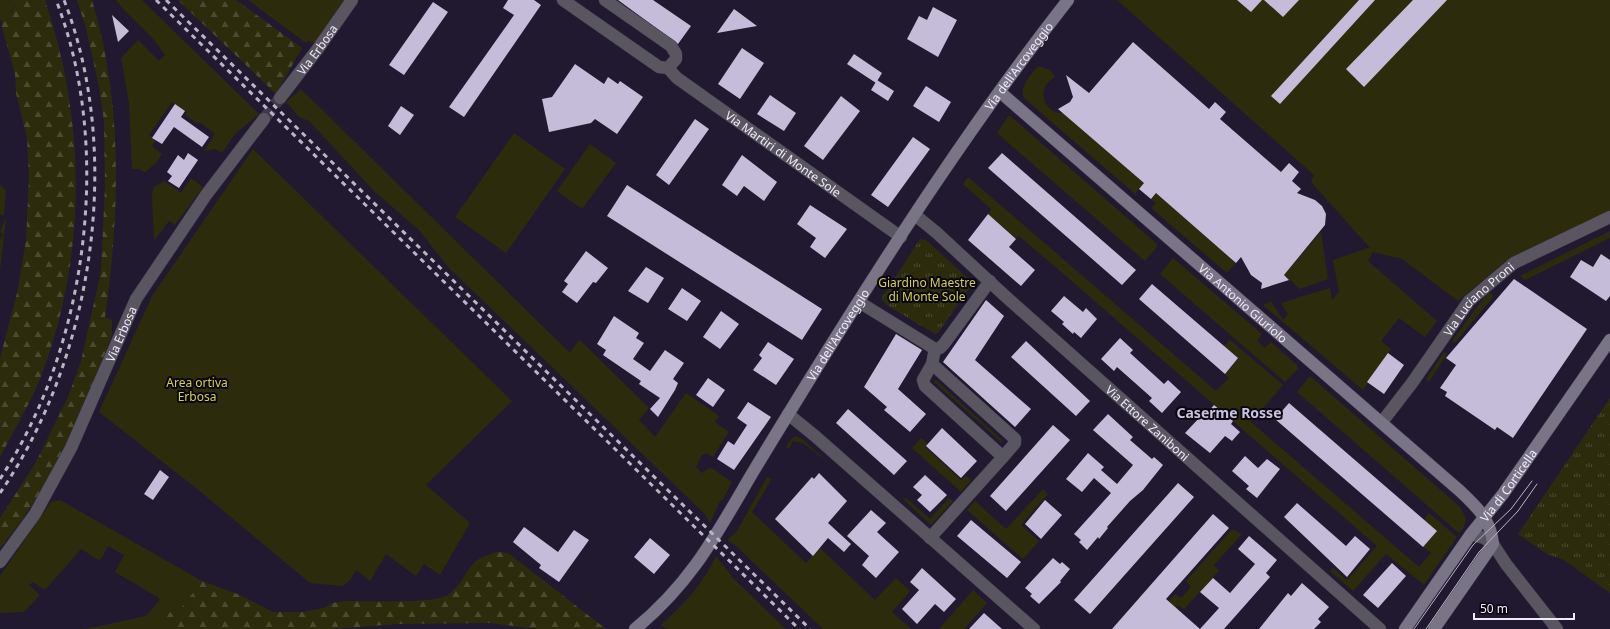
<svg xmlns="http://www.w3.org/2000/svg" width="1610" height="629" viewBox="0 0 1610 629" font-family="'Noto Sans',sans-serif">
<defs>
<pattern id="forest-firs" width="22" height="20" patternUnits="userSpaceOnUse"><rect width="22" height="20" fill="#2c2c0c"/><path d="M5 1l3.5 6h-7zM16 11l3.5 6h-7z" fill="#4b4b30"/></pattern>
<pattern id="park-tufts" width="24" height="20" patternUnits="userSpaceOnUse"><rect width="24" height="20" fill="#2c2c0c"/><path d="M3 7l-1-3M5 7V3M7 7l1-3M15 17l-1-3M17 17v-4M19 17l1-3" fill="none" stroke="#4b4b30"/></pattern>
</defs>
<rect width="100%" height="100%" fill="#21192f"/>
<path fill="#2c2c0c" d="M0,0h9l6,7 -4,3v7l-9,5 -2,-3z
M116,0h26l117,114 -24,20 -13,19 -7,-4 -11,2 11,-17 -15,-12 -2,2 -13,-9 2,-3 -15,-10 -23,33 7,5 -4,6 10,8 -6,9 -11,9 -6,-3h-7l-3,-66 -8,-45 17,-18 21,21 6,-6c-13,-22 -34,-35 -49,-55z
M248,0h98l-31,44 -8,-3 -1,2z
M1117,0h493v213l-104,48 -48,40 -56,-42 -29,-7 -5,9 69,60 -12,16 -26,-19 -18,23 10,8 -28,41 -100,-85 8,-4 12,19 5,-6 -7,-11 49,-15 2,12 7,-8 -6,-32 35,-12 3,1 -60,-67 3,-7z
M1038,66l12,4 5,7c-20,10 -12,38 10,36l79,70 -9,11 -111,-96c-5,-12 7,-23 14,-32z
M301,89l269,264 9,-13 5,4 65,64 -10,12 16,17 31,-44 33,23 -4,6 14,10 -16,25 -7,-4 -4,2 -6,12 6,6 7,-5 4,1 19,13 -9,17 -3,2 -10,22 -6,-10 -20,-19 -236,-227 -29,-37 -45,-39 -65,-70 -10,-4 -11,-13 -3,-1z
M1009,115l148,129v3l-12,14 -148,-128z
M514,133l51,36 -59,84 -51,-36z
M590,144l26,19 -34,46 -25,-18z
M253,149l259,252 -86,84 44,38 -30,52 -16,-11 -8,12 -30,-22 -16,27 -14,-11 -6,10 -7,6 -33,-3 -109,-91 -102,-80 53,-116z
M968,177l248,214 13,-13 -4,-4 13,-16 -14,-12 6,-6 53,45 -32,37 168,145 12,-14 -8,-6 14,-16 -13,-11 5,-7 28,24 -33,48 -38,-31 -33,37 -23,-20 3,-3 14,12 30,-34 -325,-282 -33,-28 -3,2 -28,-24 3,-5 -28,-25z
M191,178l12,9 -28,38 -6,-4 -15,20 -2,-47 2,-7 10,-6 17,12z
M0,185l6,5 -2,26 -4,-2z
M1156,193l80,70 -9,10 -76,-65 5,-5 -5,-4z
M5,219h1l-6,51v-30l3,-6 -3,-2z
M1610,231v7l-85,42 -5,-4z
M1321,232l7,47 -28,10 -16,-14z
M1173,258l89,76 -5,7 8,7 6,-6 26,23 1,4 -13,13 -125,-108z
M1488,292l6,4 -39,47 -3,-2z
M1444,352l3,2 -18,28 -3,-3z
M1310,376l150,131 6,11 -2,9 -5,6 -162,-141z
M936,380l67,61 -2,1 -67,-60z
M796,436l6,3 27,24 -26,-20 -10,-2 -4,8 -3,-2 6,-9z
M921,438l7,6 -3,3 36,33 5,-4 5,4 -10,12 -49,-44z
M767,477l4,2 -1,3 -18,30 54,51 14,-15 55,52 21,-22 14,13 -18,21 19,17h-88l-87,-83 -9,-6 10,-9z
M1043,489l5,5 -27,31 18,16 -16,18 -56,-49 8,-9 31,28z
M906,498l24,21 19,-21 4,3 -22,24 -27,-25z
M60,500l142,81 -20,26 -13,6 -8,16h-76l61,-13 13,-15v-3l-44,-26 9,-17 -16,-9 -8,15 -19,-12 -36,41 -12,-8 -4,3 11,10 -16,17 -24,1v-37l51,-74z
M1232,529l10,5 -28,31 5,6 -35,38 -6,-4 -21,24h-13l31,-35 6,4 10,-11 -5,-6z
M716,556l18,23 52,50h-118l-6,-3v-2c22,-20 42,-41 54,-68z
M973,590l14,13 -23,26h-25z"/>
<path fill="url(#forest-firs)" d="M9,0h36c39,115 42,241 3,357 -11,35 -31,68 -48,100v-99l17,-65 9,-52 3,-64 -2,-39 -11,-45 -1,-19 -13,-47v-5l9,-5 1,-7 3,-3z
M77,0h15c31,103 28,211 13,317l7,3v15l-24,65 -33,70 -35,53 -20,25v-30l35,-54 33,-67 13,-36 20,-90 4,-85 -1,-65 -5,-34 -13,-59z
M178,0h58l66,48 -26,46z
M497,552l11,1 98,76h-70l-46,-6 -93,1 -65,5h-171l8,-16 13,-6 20,-26 38,14 33,17h30l21,-4 8,-5 14,-2c20,0 89,3 102,-6 12,-7 16,-21 25,-31 7,-7 15,-9 24,-12z"/>
<path fill="url(#park-tufts)" d="M920,239l6,1 45,41 1,3 -34,49 -3,1 -47,-28 -7,-7z
M1610,398v195l-46,-33 -17,-6 -29,-20z"/>
<path fill="#c5bcda" d="M508,0h26l7,5 -77,112 -15,-10 65,-92 -11,-7z
M618,0h35l38,26 -13,18z
M1237,0h25l-11,12z
M1264,0h35l-16,17z
M1359,0h16l-95,104 -9,-8z
M1413,0h34l-83,87 -18,-18z
M433,2l15,10 -44,63 -15,-10z
M933,7l24,13 -19,37 -31,-18 12,-23 8,4z
M734,9l23,17 -40,7z
M112,15l17,16 -11,11z
M1133,42l76,67 6,-7 11,10 -6,7 61,53 8,-9 10,9 -7,9 9,8 -4,4 18,7 7,6 4,8 -1,11 -41,50 5,5 -28,9 1,-6 -11,-8 -10,-18 -5,6 -80,-70 -5,6 -12,-10 5,-6 -86,-74 12,-7 3,-5 -7,-22 23,18z
M742,48l22,15 -24,36 -22,-15z
M854,54l28,19 -6,10 -29,-19z
M575,64l29,20 4,-7 10,7 2,-3 23,16 -26,37 -22,-15 -4,4 -42,9 -7,-33 10,-2z
M877,80l17,11 -6,10 -17,-11z
M926,86l25,16 -12,20 -26,-16z
M770,95l26,18 -12,18 -27,-17z
M841,96l19,15 -37,49 -19,-14z
M175,104l10,7 -4,6 28,20 -7,10 -28,-20 -12,17 -10,-6z
M401,106l13,9 -14,20 -12,-9z
M695,119l14,10 -40,56 -13,-10z
M913,137l17,12 -42,58 -17,-12z
M188,153l10,7 -19,28 -11,-7 4,-5 -5,-4 11,-17 6,5z
M1002,153l134,117 -14,15 -134,-117z
M742,155l35,27 -13,19 -20,-15 -7,10 -15,-11z
M627,185l195,124 -20,31 -195,-124z
M810,205l37,24 -22,29 -15,-11 6,-9 -19,-14z
M988,214l28,25 -7,8 26,23 -14,16 -53,-46z
M586,251l22,17 -12,15 -3,-1 -16,21 -15,-11 6,-8 -4,-3z
M1601,254l9,6v36l-4,5 -36,-24 11,-17 12,7z
M646,267l18,11 -16,25 -20,-12z
M1514,279l73,50 -74,109 -16,-11 -2,3 -50,-34 2,-4 -7,-4 16,-23 -10,-7z
M1152,284l86,74 -13,16 -86,-75z
M682,288l19,13 -14,20 -19,-12z
M1064,296l19,16 3,-4 11,11 -16,19 -7,-6 -1,2 -11,-10 2,-2 -13,-11z
M986,300l18,16 -29,44 56,49 -16,18 -72,-65z
M721,311l18,13 -19,25 -17,-12z
M614,316l25,17 -3,5 8,5 -11,16 17,12 15,-21 19,13 -11,16 5,4 -3,7 -17,27 -8,-8 10,-11 -21,-14 2,-3 -38,-26 3,-5 -9,-6z
M896,334l26,16 -24,39 28,25 -16,18 -26,-22 3,-3 -23,-20z
M1120,338l13,12 -3,3 34,31 4,-4 13,12 -19,21 -13,-12 3,-3 -35,-31 -3,4 -13,-12z
M1026,341l64,60 -14,15 -65,-59z
M768,342l26,17 -18,26 -23,-15 9,-12 -3,-3z
M1388,353l16,12 -20,29 -17,-12z
M708,378l17,12 -12,17 -17,-12z
M748,402l23,15 -37,53 -17,-11 11,-18 6,4 13,-20 -10,-7z
M1289,403l148,128 -14,16 -148,-128z
M1214,405l19,16 -2,3 9,8 -8,9 -7,-5 -15,17 -25,-20 15,-16 2,2z
M848,409l59,52 -13,14 -58,-52z
M1108,414l25,23 -3,3 22,19 2,-2 9,8 -20,25 -13,11 -23,26 1,1 -9,11 -1,-2 -11,13 -8,-8 2,-2 -7,-6 37,-41 -17,-15 -12,14 -16,-13 22,-26 16,14 -3,3 16,14 16,-19 -40,-35z
M1053,425l17,15 -64,71 -16,-15z
M942,428l35,33 -16,17 -35,-32z
M1245,456l13,12 9,-9 13,10 -23,29 -11,-9 3,-3 -17,-15z
M160,470l9,7 -16,23 -9,-6z
M819,473l28,28 -19,22 23,21 -7,8 -16,-14 -15,18 -38,-37 37,-42 2,2z
M925,475l22,20 -17,17 -13,-12 5,-5 -9,-8z
M1178,483l16,14 -104,117 -16,-14z
M1045,500l17,15 -21,24 -16,-15z
M1297,503l49,43 9,-10 15,13 -23,28 -63,-60z
M871,510l15,13 -9,9 22,20 -23,26 -14,-13 7,-9 -22,-20z
M1213,514l16,14 -63,71 34,30h-88z
M971,520l50,42 -14,16 -50,-42z
M524,527l34,25 16,-22 15,10 -30,42 -20,-14 2,-3 -28,-23z
M1249,536l28,24 -11,13 4,4 -46,52h-24l19,-21 -19,-16 13,-14 17,15 25,-29 -17,-15z
M650,538l20,17 -16,19 -20,-17z
M1053,558l7,6 2,-2 8,7 -10,12 1,1 -22,22 -9,-8 2,-2 -7,-6z
M1392,563l14,13 -28,32 -15,-13z
M922,568l34,31 -12,13 -9,-8 -18,20 -15,-15 17,-19 -9,-8z
M1302,583l27,24 -11,12 3,3 -7,7h-55l29,-36 3,3z
M984,613l18,16h-33z"/>
<g fill="none" stroke-linecap="round" stroke-linejoin="round">
<path stroke="#40384d" stroke-width="12" stroke-dasharray="12 6" stroke-linecap="butt" d="M264,119l16,-21"/>
<defs>
<g id="street">
<path d="M563,0l96,67 9,1 8,-9v-5l-5,-8 -66,-46"/>
<path id="s1" d="M668,68l9,10 224,159"/>
<path id="s2" d="M280,98l37,-48 35,-50"/>
<path id="s3" d="M915,215l22,18 67,62 376,334"/>
<path d="M859,302l76,47 5,-1 4,-4 46,-63"/>
<path d="M932,364l83,75v4l-12,14"/>
<path d="M788,414l27,22 219,193"/>
<path id="s4" d="M1382,422l30,-39 57,-82 45,-38 96,-46"/>
<path d="M1471,534l13,4 9,6 13,20 51,65"/>
<path d="M930,538l73,-81 -78,-71 -2,-6 9,-16 3,-15"/>
<path id="s5" d="M0,562l35,-48 36,-66 65,-149 70,-104 58,-76"/>
</g>
<g id="secondary">
<path id="s6" d="M1000,92l460,399c17,16 31,29 33,53l-59,85"/>
<path id="s7" d="M635,629c55,-45 80,-92 115,-152 19,-32 39,-64 58,-95 81,-131 165,-261 260,-382"/>
<path id="s8" d="M1405,629l66,-95 32,-40 107,-154"/>
</g>
</defs>
<use href="#street" stroke="#3e364b" stroke-width="13"/>
<use href="#secondary" stroke="#3e364b" stroke-width="13"/>
<use href="#street" stroke="#595561" stroke-width="12"/>
<use href="#secondary" stroke="#7a7487" stroke-width="12"/>
<path stroke="#bab5c6" stroke-width="1" d="M1414,629l59,-84 38,-36 21,-28
M1426,629l53,-77 39,-41 19,-27"/>
<path stroke="#bab5c6" stroke-width="3" stroke-dasharray="5 5" stroke-linecap="butt" d="M156,0l643,629
M166,0l644,629
M0,479c87,-131 114,-331 56,-479
M0,493c93,-135 124,-339 64,-493"/>
</g>
<g text-anchor="middle" dominant-baseline="central" stroke-width="4" stroke-linejoin="round" paint-order="stroke">
<g font-size="12" fill="#efebfa" stroke="#09060f">
<text stroke="none"><textPath href="#s2" startOffset="61">Via Erbosa</textPath></text>
<text stroke="none"><textPath href="#s7" startOffset="683">Via dell'Arcoveggio</textPath></text>
<text stroke="none"><textPath href="#s1" startOffset="144">Via Martiri di Monte Sole</textPath></text>
<text stroke="none"><textPath href="#s4" startOffset="157">Via Luciano Proni</textPath></text>
<text stroke="none"><textPath href="#s6" startOffset="322">Via Antonio Giuriolo</textPath></text>
<text stroke="none"><textPath href="#s5" startOffset="259">Via Erbosa</textPath></text>
<text stroke="none"><textPath href="#s7" startOffset="359">Via dell'Arcoveggio</textPath></text>
<text stroke="none"><textPath href="#s3" startOffset="312">Via Ettore Zaniboni</textPath></text>
<text stroke="none"><textPath href="#s8" startOffset="177">Via di Corticella</textPath></text>
</g>
<g font-size="12" fill="#d3d149" stroke="#09060f">
<text x="927" y="282">Giardino Maestre<tspan x="927" dy="14">di Monte Sole</tspan></text>
<text x="197" y="382">Area ortiva<tspan x="197" dy="14">Erbosa</tspan></text>
</g>
<g font-size="14" font-weight="bold" fill="#cac1df" stroke="#09060f">
<text x="1229" y="412">Caserme Rosse</text>
</g>
</g>
<path d="M1474 613v6h100v-6" fill="none" stroke="#efebfa" stroke-width="2"/>
<text x="1480" y="613" font-size="12" fill="#efebfa" stroke="#09060f" stroke-width="3" paint-order="stroke">50 m</text>
</svg>
